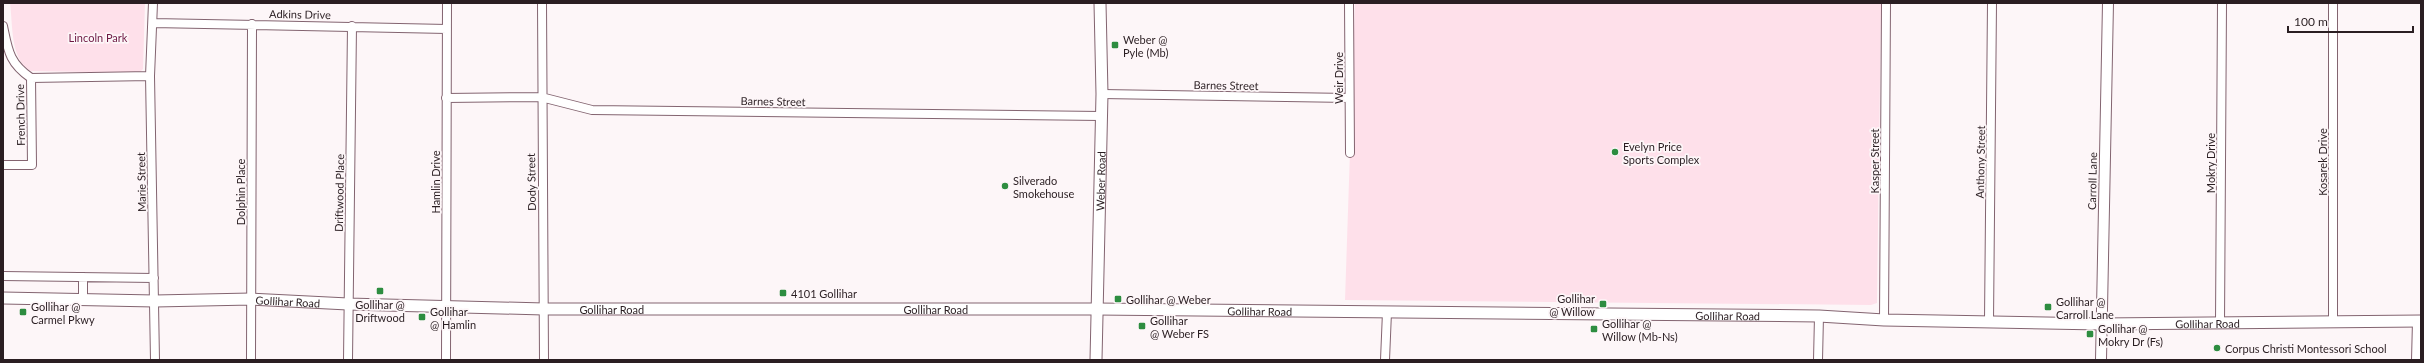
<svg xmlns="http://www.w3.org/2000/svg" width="2424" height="363" viewBox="0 0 2424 363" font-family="Lato,sans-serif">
<rect width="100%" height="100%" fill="#fdf6f8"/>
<path fill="#fee0ea" d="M10,3h135l-2,66 -4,4 -108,-2c-21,-11 -18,-46 -21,-68z
M1355,3h526l-4,300 -6,2 -526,-5z"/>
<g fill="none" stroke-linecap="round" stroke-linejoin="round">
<defs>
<path id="minor" d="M153,3l-3,73 5,284
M542,3l2,357
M1349,3l1,150
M2333,3v317
M153,23l294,6
M3,26c5,24 6,37 28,52l1,87h-29
M31,78l119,-2
M1102,94l247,4
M446,98l95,-1 51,13 509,6
M3,276l151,2
M83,277v22
M1884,320l2,-317
M1989,321l3,-318
M2220,323l2,-320
M251,360l1,-336
M348,360l4,-334
M446,360l1,-357
M1385,360l2,-48
M1818,360l1,-44
M2416,360l1,-39"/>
<path id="tertiary" d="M2101,360l7,-357"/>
<g id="secondary">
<path id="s1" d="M3,298l152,3 96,-2 97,5 196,5h552l723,7 65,4 217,4 320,-3"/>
<path id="s2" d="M1096,360l6,-266 -2,-91"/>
</g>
</defs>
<use href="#minor" stroke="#836470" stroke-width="10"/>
<use href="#tertiary" stroke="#836470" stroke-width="12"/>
<use href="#secondary" stroke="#836470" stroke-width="13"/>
<use href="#minor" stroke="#fff" stroke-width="8"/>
<use href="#tertiary" stroke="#fff" stroke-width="10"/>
<use href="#secondary" stroke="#fff" stroke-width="11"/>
</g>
<g fill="#2d8d40" stroke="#fdf6f8" stroke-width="1.5">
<rect x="1111" y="41" width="8" height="8" rx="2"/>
<circle cx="1615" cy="152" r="4"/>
<circle cx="1005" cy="186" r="4"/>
<rect x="376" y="287" width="8" height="8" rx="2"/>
<rect x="779" y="289" width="8" height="8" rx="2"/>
<rect x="1114" y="295" width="8" height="8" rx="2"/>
<rect x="1599" y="300" width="8" height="8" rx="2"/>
<rect x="2044" y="303" width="8" height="8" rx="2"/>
<rect x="19" y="308" width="8" height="8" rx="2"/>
<rect x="418" y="313" width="8" height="8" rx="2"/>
<rect x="1138" y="322" width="8" height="8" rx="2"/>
<rect x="1590" y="325" width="8" height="8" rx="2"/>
<rect x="2086" y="330" width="8" height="8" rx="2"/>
<circle cx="2217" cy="348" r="4"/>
</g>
<g text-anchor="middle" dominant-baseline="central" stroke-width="3.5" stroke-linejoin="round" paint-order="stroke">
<g font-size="11" fill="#2a1e22" stroke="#fdf6f8">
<text transform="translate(300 14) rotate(1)">Adkins Drive</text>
<text transform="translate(1338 78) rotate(-90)">Weir Drive</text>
<text transform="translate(1226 85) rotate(1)">Barnes Street</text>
<text transform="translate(773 101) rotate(1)">Barnes Street</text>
<text transform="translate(20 115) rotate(-91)">French Drive</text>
<text transform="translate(1874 161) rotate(-90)">Kasper Street</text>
<text transform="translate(1980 162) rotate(-89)">Anthony Street</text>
<text transform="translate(2322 162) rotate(-90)">Kosarek Drive</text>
<text transform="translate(2210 163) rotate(-90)">Mokry Drive</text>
<text stroke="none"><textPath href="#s2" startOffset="179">Weber Road</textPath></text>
<text transform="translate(2092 181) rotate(-89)">Carroll Lane</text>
<text transform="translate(141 182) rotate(-91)">Marie Street</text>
<text transform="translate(435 182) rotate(-90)">Hamlin Drive</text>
<text transform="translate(531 182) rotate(-91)">Dody Street</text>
<text transform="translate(240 192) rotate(-90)">Dolphin Place</text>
<text transform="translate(339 193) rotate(-89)">Driftwood Place</text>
<text stroke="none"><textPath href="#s1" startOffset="285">Gollihar Road</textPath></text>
<text stroke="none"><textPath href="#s1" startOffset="609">Gollihar Road</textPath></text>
<text stroke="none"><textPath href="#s1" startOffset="933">Gollihar Road</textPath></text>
<text stroke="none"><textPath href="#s1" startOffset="1257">Gollihar Road</textPath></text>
<text stroke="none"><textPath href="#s1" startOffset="1725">Gollihar Road</textPath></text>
<text stroke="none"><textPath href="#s1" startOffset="2205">Gollihar Road</textPath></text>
</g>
<g font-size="11" fill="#6e1944" stroke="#fdf6f8">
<text x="98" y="37">Lincoln Park</text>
</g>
<g font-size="11" fill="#2a1e22" stroke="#fdf6f8" text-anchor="start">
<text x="1123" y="39">Weber @<tspan x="1123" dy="13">Pyle (Mb)</tspan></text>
<text x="1623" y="146">Evelyn Price<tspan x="1623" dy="13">Sports Complex</tspan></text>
<text x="1013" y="180">Silverado<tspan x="1013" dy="13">Smokehouse</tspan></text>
<text x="791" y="293">4101 Gollihar</text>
<text x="1595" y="298" text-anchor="end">Gollihar<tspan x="1595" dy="13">@ Willow</tspan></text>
<text x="1126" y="299">Gollihar @ Weber</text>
<text x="2056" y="301">Gollihar @<tspan x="2056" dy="13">Carroll Lane</tspan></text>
<text x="380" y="304" text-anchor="middle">Gollihar @<tspan x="380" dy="13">Driftwood</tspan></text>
<text x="31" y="306">Gollihar @<tspan x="31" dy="13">Carmel Pkwy</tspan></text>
<text x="430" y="311">Gollihar<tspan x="430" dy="13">@ Hamlin</tspan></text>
<text x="1150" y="320">Gollihar<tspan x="1150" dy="13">@ Weber FS</tspan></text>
<text x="1602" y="323">Gollihar @<tspan x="1602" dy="13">Willow (Mb-Ns)</tspan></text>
<text x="2098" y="328">Gollihar @<tspan x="2098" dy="13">Mokry Dr (Fs)</tspan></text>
<text x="2225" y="348">Corpus Christi Montessori School</text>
</g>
</g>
<rect width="2424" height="363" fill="none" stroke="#2a1e22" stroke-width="8"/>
<path d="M2288 26v6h125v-6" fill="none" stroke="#2a1e22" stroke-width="2"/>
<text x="2294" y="26" font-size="12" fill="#2a1e22" stroke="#fdf6f8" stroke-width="3" paint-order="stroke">100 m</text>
</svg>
